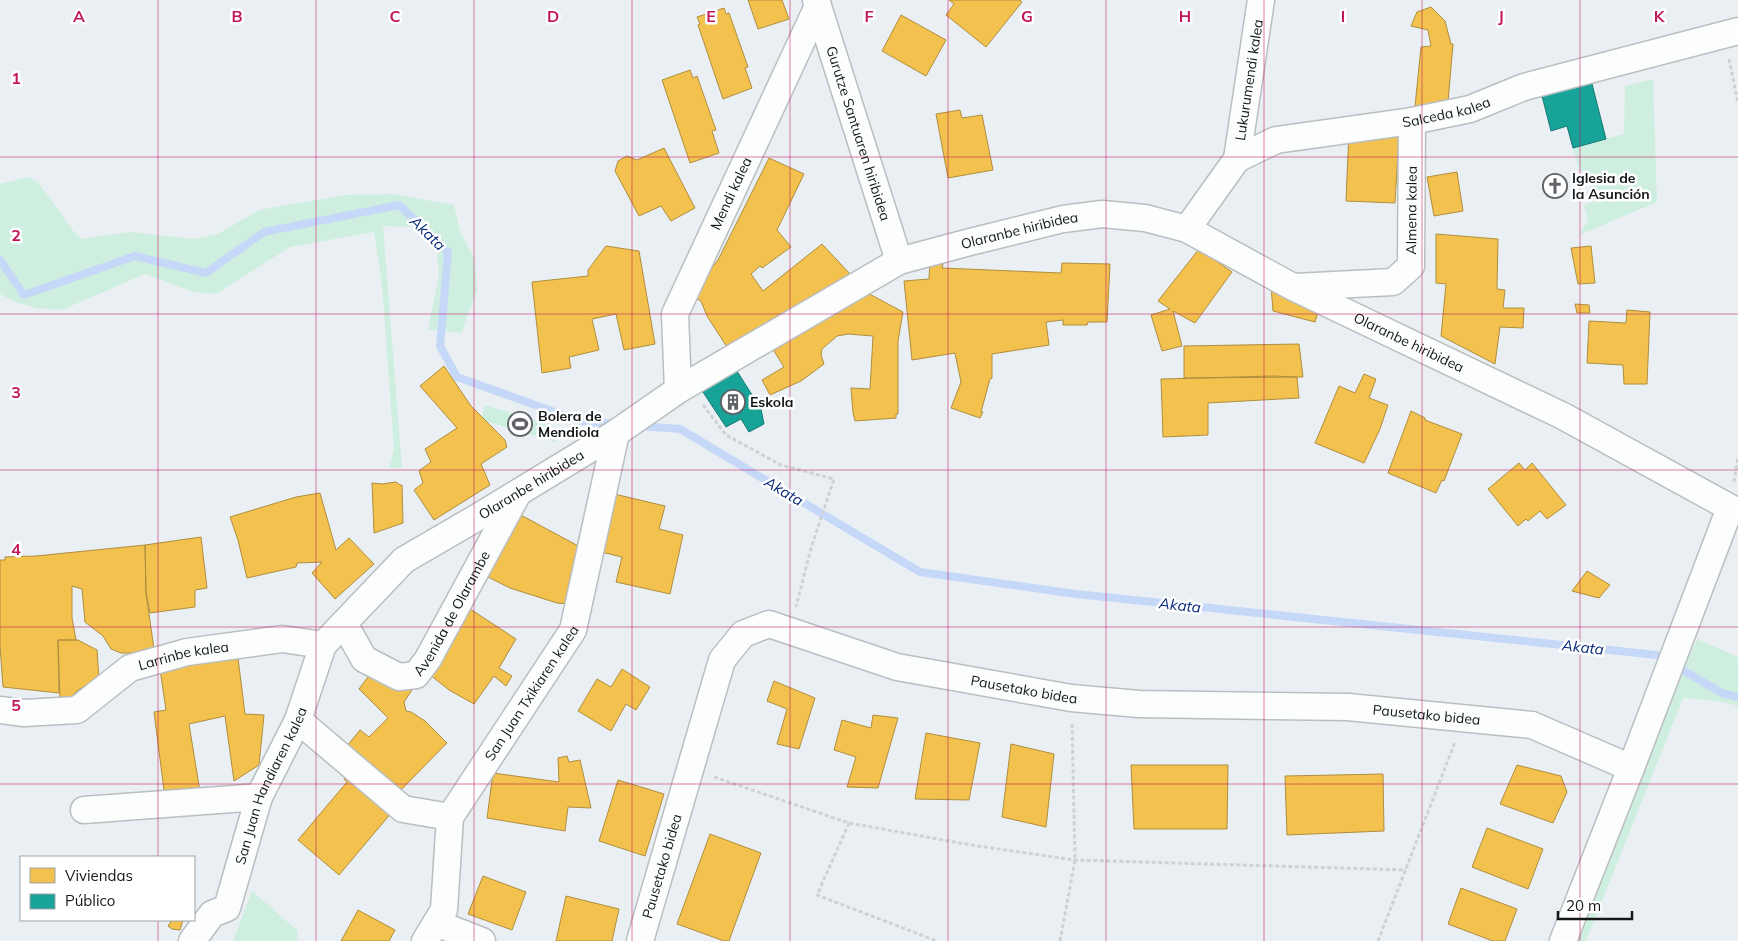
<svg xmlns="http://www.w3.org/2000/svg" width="1738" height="941" viewBox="0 0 1738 941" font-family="Mulish,sans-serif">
<rect width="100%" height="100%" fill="#eaeff4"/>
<path fill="#ceefdf" d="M1653,79l4,123 -78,33 9,-15 -4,-15 12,-4 -8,-31 -8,1 -7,-23 51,-14 1,-48z
M28,177l10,5 36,50 9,7 46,-7 64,7 25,-5 41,-24 87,-15 46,-1 62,11 6,26 15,29 2,31 -16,42 -33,-4 11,-54 -2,-23 -20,-25 -34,-1 19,242h-13l5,-19 -12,-164 -8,-53 -84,15 -74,47 -22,-2 -49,-18 -83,36 -25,-2 -22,-6 -15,-8v-110z
M485,405l74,23 -4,14 -74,-22z
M1697,639l41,18v49l-20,-5 -35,-3 -97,243h-14l59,-149z
M252,891l46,40 -1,10h-64z"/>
<path fill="#f2c14e" stroke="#af8e3f" d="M748,0h34l7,19 -31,10z
M949,0h71l2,2 -36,45 -40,-32 8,-11z
M1431,7l14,14 6,23h2l-5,58 -33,4 6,-59 10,-1 -3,-16 -17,-4 6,-14z
M724,8l2,6 3,-1 19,54 -3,1 7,20 -29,11 -25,-74 2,-1 -3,-7z
M901,15l45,25 -20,36 -44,-25z
M690,70l3,8 4,-2 19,54 -4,1 7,22 -29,10 -28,-83z
M960,110l2,8 20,-3 11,55 -45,8 -12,-64z
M1349,131l50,3 -4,69 -49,-2z
M664,148l31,60 -24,13 -10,-15 -22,10 -24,-45 3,-10 9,-5 10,4z
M769,158l35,16 -27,56 14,17 -29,21 -2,-2 -9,8 12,17 59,-47 28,30 -123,73 -20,-31 -6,-15 -11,-6 28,-35z
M1457,172l6,39 -29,5 -7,-39z
M1436,234l62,5 -1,50 8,1 -2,18h21l-1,20 -23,-1 -5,37 -54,-28 5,-52 -10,-1z
M606,246l33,5 16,93 -31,6 -8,-36 -24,5 7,31 -30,7 2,11 -29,5 -10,-91 56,-6v-6z
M1591,246l4,37 -17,1 -7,-36z
M1199,249l33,23 -37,51 -22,-12 9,35 -20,5 -11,-36 19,-6 -12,-8z
M930,260l13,4 -1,4 119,5 1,-10 48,1 -3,58h-19l-1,3h-24v-5l-17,2 3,23 -57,9v24l-2,1 -9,33h2l-3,6 -29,-10 10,-26 -6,-29 -43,7 -8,-79 25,-2z
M1271,286l49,20 -5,16 -42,-11z
M862,290l41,22 -5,29v73h-2v4l-41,3 -2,-8 -2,-25 19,1 3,-53 -25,-2 -11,2 -15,13 -1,6 3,9 -23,17 -31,14 -8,-15 22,-13 -15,-24z
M1575,304l14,1 1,8h-13z
M1627,310l23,2 -3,72h-23l-1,-19 -36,-2 2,-42 37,2z
M1299,344l4,33 -119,1v-32z
M444,366l27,40 34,34 2,7 -26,17 9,21 -56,35 -20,-30 9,-7 -4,-12 12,-9 -6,-13 32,-21 -37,-42z
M1364,374l12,5 -7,19 19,7 -8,24 -16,34 -49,-20 24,-57 16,7z
M1273,376l24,1 2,21 -91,5v32l-45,2 -2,-58z
M1411,411l14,7v2l37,14 -18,47 -2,-1 -6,13 -48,-20z
M1519,463l6,7 7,-7 34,42 -19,14 -7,-8 -12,10 -2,-2 -8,7 -30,-37z
M396,482l4,3h2l1,38 -29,10 -2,-50 10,1z
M320,493l16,57 13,-12 25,26 -39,35 -23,-26 10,-11 -25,1 -1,4 -49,11 -9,-38 -8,-23 66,-20z
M610,493l55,13 -6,23 24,6 -13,59 -54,-12 6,-25 -25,-6z
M517,513l67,36 -14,55 -13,-1 -47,-15 -24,-12z
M201,537l6,51 -12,2v17l-45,6 -4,-20 -1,-48z
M145,545l1,48 8,56 -21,4h-12l-10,-4 -8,-13 -18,-14 -3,-33 -10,-3v32l4,22h-18l1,53 -56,-6 -3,-41v-86h5v-3l31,-1z
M1587,571l23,14 -11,13 -27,-7z
M464,605l52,34 -17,29 13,8 -6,10 -12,-10 -20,28 -25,-14 -20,-16z
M58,640h20l19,10 2,29 -21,11 -7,7 -11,2z
M238,658l7,56 19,1 -5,50 -25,16 -9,-65 -36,8 11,68 -35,6 -11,-86 12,-2 -7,-48z
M376,666l36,24 -8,12 2,9 5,1 14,9 22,22 -51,52 -49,-49 13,-16 9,7 19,-19 -29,-29z
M622,669l28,18 -14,23 -10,-6 -15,27 -33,-20 19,-32 14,8z
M774,681l41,17 -16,51 -22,-5 10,-35 -20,-8z
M873,715l25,3 -20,70 -31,-1 9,-30 -22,-7 8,-30 29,8z
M926,733l54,10 -11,57 -54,-1z
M1011,744l43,10 -8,73 -44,-10z
M567,756l2,6 11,-2 11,48 -23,-1 -3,24 -78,-13 6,-45 66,9 -1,-24z
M1131,765h97l-1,64h-93z
M1517,765l44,11 6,16 -14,31 -53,-19z
M348,774l44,38 -53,63 -41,-35 49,-58 -3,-3z
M1383,774l1,57 -97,4 -2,-59z
M618,780l46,14 -19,62 -46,-15z
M1487,828l56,21 -15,40 -56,-22z
M710,834l51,19 -32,88h-5l-47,-17z
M483,876l43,16 -14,38 -44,-16z
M1461,888l56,21 -12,32h-12l-45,-17z
M566,896l53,13 -7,32h-56z
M358,910l37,20 -6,11h-48z
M172,920h11l-3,10 -8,-1 -4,-3z"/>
<path fill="#17a398" stroke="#167972" d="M1591,80l15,59 -33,9 -6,-22 -16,5 -9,-35z
M735,368l26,41 3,15 -15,8 -8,-13 -15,8 -25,-38z"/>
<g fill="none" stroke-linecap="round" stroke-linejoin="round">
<path stroke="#c6d8f8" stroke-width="8" d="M0,260l24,35 111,-39 71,17 58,-41 135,-27 49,47 -8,94 17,31 123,44 36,3
M640,426l40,3 240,143 156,22 581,61 65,38 16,4"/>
<defs>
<g id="minor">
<path id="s1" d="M816,0l83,261"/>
<path id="s2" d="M1237,159l24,-159"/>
<path id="s3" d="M1187,229l50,-70 39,-19 136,-19 58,-12 54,-22 214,-56"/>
<path id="s4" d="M1295,287l98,-5 18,-16 1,-145"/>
<path id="s5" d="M678,390l-3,-76 143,-308"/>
<path id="s6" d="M344,623l20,36 35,18 17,-2 12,-16 90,-166"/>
<path id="s7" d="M0,710l24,3 53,-3 53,-42 57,-16 95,-13 41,6"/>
<path d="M298,720l105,89 47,8"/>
<path d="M84,810l175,-13"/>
<path d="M436,923l46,18"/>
<path id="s8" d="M192,941l20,-27 15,-6 32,-111 39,-77 25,-75 81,-85 74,-43 138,-84 62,-43 221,-129 71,-19 93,-23 39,-5 43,4 42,11 106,58 270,129 175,96"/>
<path id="s9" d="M425,941l19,-31 6,-93 123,-187 43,-197"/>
<path id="s10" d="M640,941l82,-281 21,-26 26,-10 128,43 174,31 68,6 209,3 184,18 99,43"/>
<path d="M1563,941l68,-173 99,-260"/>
</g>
</defs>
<use href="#minor" stroke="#babec1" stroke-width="29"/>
<path stroke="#d0d1d2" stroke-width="3" stroke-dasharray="4 2.5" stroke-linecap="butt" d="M1729,59l9,44
M703,405l23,30 55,30 53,14 -23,69 -15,59
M1734,482l4,-26
M714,777l135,46 122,22 104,15 331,10
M849,823l-32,72 120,46
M1060,941l15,-81 -3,-136
M1378,941l77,-199"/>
<use href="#minor" stroke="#fcfdfd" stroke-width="26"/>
</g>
<path fill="none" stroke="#c2185b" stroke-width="1" stroke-opacity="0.55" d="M158,0v857M316,0v941M474,0v941M632,0v941M790,0v941M948,0v941M1106,0v941M1264,0v941M1422,0v941M1580,0v941M0,157h1738M0,314h1738M0,470h1738M0,627h1738M0,784h1738M158,920v21"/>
<defs>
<symbol id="church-ring" viewBox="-11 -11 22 22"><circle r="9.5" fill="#fff" stroke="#5f6367" stroke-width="1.5"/><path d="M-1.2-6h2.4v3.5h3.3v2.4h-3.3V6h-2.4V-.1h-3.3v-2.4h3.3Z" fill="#5f6367"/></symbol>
<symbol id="building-ring" viewBox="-11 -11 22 22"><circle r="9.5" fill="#fff" stroke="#5f6367" stroke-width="1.5"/><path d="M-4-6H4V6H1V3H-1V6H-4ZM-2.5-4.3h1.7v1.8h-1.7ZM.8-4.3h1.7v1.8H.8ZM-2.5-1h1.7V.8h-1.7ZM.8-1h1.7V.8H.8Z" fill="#5f6367"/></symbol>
<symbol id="stadium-ring" viewBox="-11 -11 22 22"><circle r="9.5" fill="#fff" stroke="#5f6367" stroke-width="1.5"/><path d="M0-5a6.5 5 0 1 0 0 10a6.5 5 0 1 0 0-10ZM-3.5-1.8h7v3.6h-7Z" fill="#5f6367"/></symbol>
</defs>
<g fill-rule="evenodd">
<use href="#church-ring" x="1541" y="172" width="28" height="28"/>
<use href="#building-ring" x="719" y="388" width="28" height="28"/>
<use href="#stadium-ring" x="506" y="410" width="28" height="28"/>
</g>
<g text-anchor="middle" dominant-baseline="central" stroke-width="5" stroke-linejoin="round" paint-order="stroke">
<g font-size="14" fill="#14181b" stroke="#fff">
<text stroke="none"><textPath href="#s2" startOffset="80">Lukurumendi kalea</textPath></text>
<text stroke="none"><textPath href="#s3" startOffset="302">Salceda kalea</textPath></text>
<text stroke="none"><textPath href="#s1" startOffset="140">Gurutze Santuaren hiribidea</textPath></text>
<text stroke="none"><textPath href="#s5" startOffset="209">Mendi kalea</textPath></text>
<text stroke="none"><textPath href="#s4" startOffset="178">Almena kalea</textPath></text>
<text stroke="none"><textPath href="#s8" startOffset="1151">Olaranbe hiribidea</textPath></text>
<text stroke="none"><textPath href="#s8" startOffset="1571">Olaranbe hiribidea</textPath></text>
<text stroke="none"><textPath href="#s8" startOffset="596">Olaranbe hiribidea</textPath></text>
<text stroke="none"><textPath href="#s6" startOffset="169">Avenida de Olarambe</textPath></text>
<text stroke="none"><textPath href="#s7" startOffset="200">Larrinbe kalea</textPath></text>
<text stroke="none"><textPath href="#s10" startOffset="618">Pausetako bidea</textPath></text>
<text stroke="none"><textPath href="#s9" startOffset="278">San Juan Txikiaren kalea</textPath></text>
<text stroke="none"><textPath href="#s10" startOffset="1022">Pausetako bidea</textPath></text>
<text stroke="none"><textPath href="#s8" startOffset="180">San Juan Handiaren kalea</textPath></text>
<text stroke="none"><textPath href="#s10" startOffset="78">Pausetako bidea</textPath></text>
</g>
<g font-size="14" font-weight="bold" fill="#14181b" stroke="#fff" text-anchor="start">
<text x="1572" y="178">Iglesia de<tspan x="1572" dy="16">la Asunción</tspan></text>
<text x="750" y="402">Eskola</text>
<text x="538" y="416">Bolera de<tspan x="538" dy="16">Mendiola</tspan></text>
</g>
<g font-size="15" font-style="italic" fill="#052878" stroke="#fff">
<text transform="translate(428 233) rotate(44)">Akata</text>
<text transform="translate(784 491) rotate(31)">Akata</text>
<text transform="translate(1180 605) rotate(6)">Akata</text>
<text transform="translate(1583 647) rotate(6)">Akata</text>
</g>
</g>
<g font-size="16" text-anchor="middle" font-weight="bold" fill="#c2185b" stroke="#fff" stroke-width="5" stroke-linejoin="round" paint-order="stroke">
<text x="79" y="22">A</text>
<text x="237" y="22">B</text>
<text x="395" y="22">C</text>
<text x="553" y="22">D</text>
<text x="711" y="22">E</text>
<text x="869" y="22">F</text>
<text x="1027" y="22">G</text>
<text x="1185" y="22">H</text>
<text x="1343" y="22">I</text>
<text x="1501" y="22">J</text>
<text x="1659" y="22">K</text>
<text x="16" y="84">1</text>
<text x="16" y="241">2</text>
<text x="16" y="398">3</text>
<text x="16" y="555">4</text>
<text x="16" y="711">5</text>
</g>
<rect x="20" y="856" width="175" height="65" fill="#ffffff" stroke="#a1a3a4"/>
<rect x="30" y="868" width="25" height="15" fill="#f2c14e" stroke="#a1a3a4"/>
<text x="65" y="881" font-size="15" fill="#14181b">Viviendas</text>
<rect x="30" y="894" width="25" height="15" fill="#17a398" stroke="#a1a3a4"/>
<text x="65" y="906" font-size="15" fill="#14181b">Público</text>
<path d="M1558 911v8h74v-8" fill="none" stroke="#14181b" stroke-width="2.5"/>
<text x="1566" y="911" font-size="15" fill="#14181b" stroke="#ffffff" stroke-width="4" paint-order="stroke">20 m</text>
</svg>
